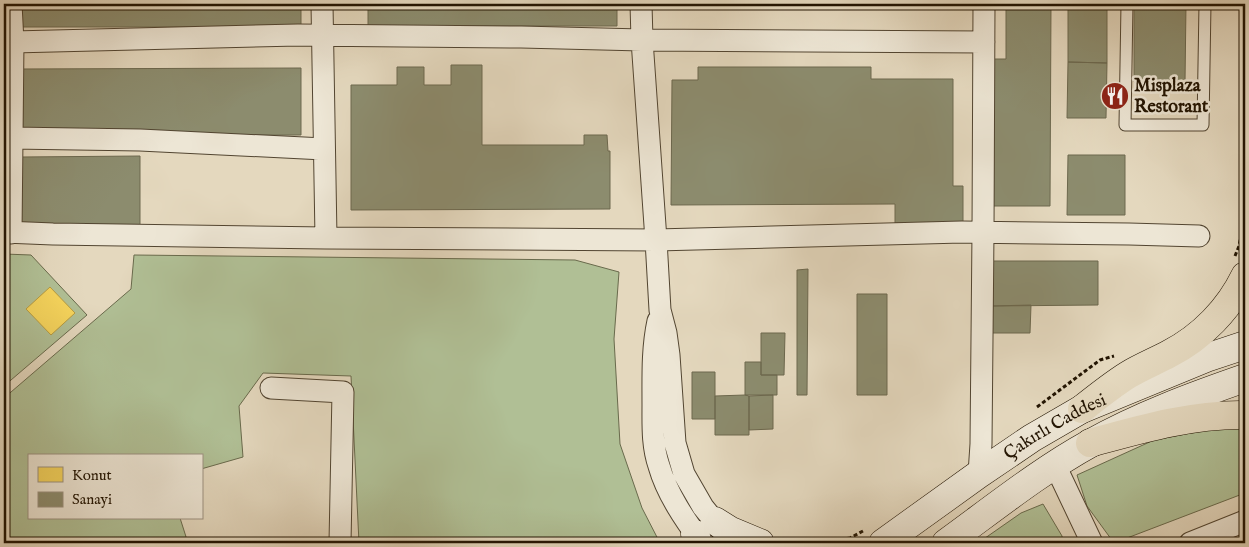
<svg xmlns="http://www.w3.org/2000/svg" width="1249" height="547" viewBox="0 0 1249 547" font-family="'IM FELL English',serif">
<rect width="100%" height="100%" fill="#e4d8be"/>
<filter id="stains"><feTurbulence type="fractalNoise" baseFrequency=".004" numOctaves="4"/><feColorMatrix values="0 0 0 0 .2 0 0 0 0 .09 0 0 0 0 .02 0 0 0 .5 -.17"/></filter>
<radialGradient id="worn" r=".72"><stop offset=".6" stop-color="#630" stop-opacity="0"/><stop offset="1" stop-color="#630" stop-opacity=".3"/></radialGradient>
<path fill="#b0bf95" stroke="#696a4c" d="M4,254l27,1 56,60 -83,71z
M134,255l441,5 44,12 -5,67 6,105 22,64 18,35h-301l-8,-167 -88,-3 -24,33 4,51 -42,12v-13h-172v62h151l8,25h-184v-145l127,-109z
M1224,427l21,2v64l-131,50 -27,-37 -10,-31 77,-35z
M1043,504l19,32 1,7h-85l43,-30z"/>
<path fill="#f6d55c" stroke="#b69b41" d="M50,287l25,26 -24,22 -25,-26z"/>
<path fill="#8c8c6e" stroke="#6c684e" d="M18,4h283v23h-283z
M368,4h249v22h-249z
M652,4h296v4l-296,1z
M1006,4h45l-1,202h-58v-147h14z
M1068,4h39v59l-39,-1z
M1107,4h79l-1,78h-51v-75h-27z
M1068,62l39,1 -1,55h-39z
M451,65h31v80h102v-10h23l1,16h2v58l-259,1v-125h46v-18h27v18h27z
M698,67h173v12h82v107h10v37h-68v-19l-224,1 1,-125h26z
M301,68v67l-283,1v-67z
M1068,155h57v60h-58z
M140,156v69h-119v-68z
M992,261h106v44l-106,1z
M808,269l-1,126h-10v-125z
M857,294h30v101h-30z
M1031,305l-1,28h-38v-27z
M761,333h24l-1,42h-23z
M745,362h16v13h16v20h-32z
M692,372h23v47h-23z
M745,395l4,1v39h-34v-39z
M773,395v34l-24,1v-34z"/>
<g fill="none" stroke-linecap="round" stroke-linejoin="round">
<defs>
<path id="lane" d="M1127,4l-2,121h78l2,-121"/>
<path id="street" d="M11,4l2,38 -2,191
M322,4l4,234
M641,4l1,36 14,200 4,70 6,23 3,22 6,88 9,31 19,33 21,26
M13,42l285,-7 223,2 121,3 342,2
M12,138l128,2 184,9
M4,232l49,2 273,4 330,2 306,-8 167,2 70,2
M658,321c-6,28 -5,55 -5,84 0,20 -1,41 6,61 8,28 26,54 43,77
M271,388l72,4 -3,151
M1055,465l37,78
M979,474l2,-30 2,-212 1,-228
M1190,543l55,-22"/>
<g id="secondary">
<path d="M715,521l16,10 29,12"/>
<path d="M695,534l3,9"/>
<path id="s1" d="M883,543l96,-69 53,-36 50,-29 124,-51 39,-13"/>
<path d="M946,543c47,-34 94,-72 145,-100 48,-27 102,-47 154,-65"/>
</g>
<path id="highway" d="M1082,409c15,-12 30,-24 46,-34 13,-8 28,-14 41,-21 33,-17 60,-45 76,-78
M1090,443c51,-14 102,-29 155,-28"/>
</defs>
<use href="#lane" stroke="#524531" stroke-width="13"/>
<use href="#street" stroke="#524531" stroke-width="23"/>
<use href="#secondary" stroke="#221402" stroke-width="29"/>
<use href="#highway" stroke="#221402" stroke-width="29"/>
<path stroke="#221402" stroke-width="3" stroke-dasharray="4 2.5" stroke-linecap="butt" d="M1235,256l4,-10 6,-30
M1037,407l63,-47 14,-4
M796,543l32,-2 22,-3 13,-7"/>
<use href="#lane" stroke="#ede6d5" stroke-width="11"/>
<use href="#street" stroke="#ede6d5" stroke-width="21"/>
<use href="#secondary" stroke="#ede6d5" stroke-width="28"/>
<use href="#highway" stroke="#e4d8be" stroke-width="28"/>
</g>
<defs>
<symbol id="restaurant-disc" viewBox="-11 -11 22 22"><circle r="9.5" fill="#8f2418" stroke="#ede6d5"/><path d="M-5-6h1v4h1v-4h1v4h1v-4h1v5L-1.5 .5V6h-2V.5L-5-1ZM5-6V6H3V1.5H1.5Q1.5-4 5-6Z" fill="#fff"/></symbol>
</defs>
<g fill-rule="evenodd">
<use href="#restaurant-disc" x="1099" y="80" width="32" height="32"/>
</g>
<g text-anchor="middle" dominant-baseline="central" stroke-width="5" stroke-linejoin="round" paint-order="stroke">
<g font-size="18" font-weight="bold" fill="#221402" stroke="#ede6d5" text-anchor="start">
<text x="1134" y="86">Misplaza<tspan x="1134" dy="21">Restorant</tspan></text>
</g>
<g font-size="18" fill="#221402" stroke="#ede6d5">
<text stroke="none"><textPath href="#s1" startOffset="208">Çakırlı Caddesi</textPath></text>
</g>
</g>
<rect width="1249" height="547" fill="none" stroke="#e4d8be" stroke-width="20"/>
<rect x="5" y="5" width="1239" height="537" fill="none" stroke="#221402" stroke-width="2.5"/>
<rect x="10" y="10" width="1229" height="527" fill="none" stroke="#221402"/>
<rect x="28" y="454" width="175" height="65" fill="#ede6d5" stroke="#9c9281"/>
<rect x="38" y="467" width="25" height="15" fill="#f6d55c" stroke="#9c9281"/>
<text x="72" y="480" font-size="15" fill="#221402">Konut</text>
<rect x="38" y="492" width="25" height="15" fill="#8c8c6e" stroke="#9c9281"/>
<text x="72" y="504" font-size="15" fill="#221402">Sanayi</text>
<rect width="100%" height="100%" filter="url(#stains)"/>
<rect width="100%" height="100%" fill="url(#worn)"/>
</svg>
